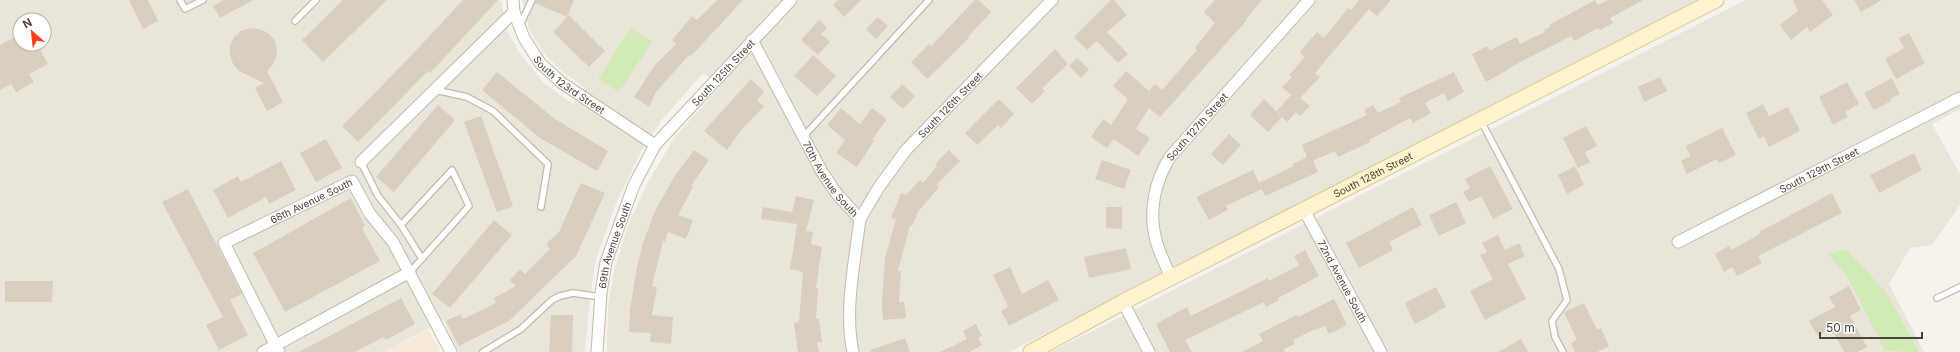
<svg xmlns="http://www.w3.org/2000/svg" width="1960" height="352" viewBox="0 0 1960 352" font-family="Inter,sans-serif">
<rect width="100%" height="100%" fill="#f6f3ec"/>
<path fill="#eae5da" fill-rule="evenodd" d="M0,0h501l6,30 11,21 26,32 29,21 11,-17 -24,-17 -17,-18 -14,-23 -7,-29h1175l-688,352h-402l1,-46 6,-35 15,-48 18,-39 27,-46 46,-52 -17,-13 -42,48 -20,31 -24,49 -22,61 -7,54 -3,36h-126l-16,-32 -59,32h-384zM20,20h24v24h-24z
M1746,0h214v109l-28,15 28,50v31l-28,40 -22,3 -21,36 35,68h-873z"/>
<path fill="#f7ead8" d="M428,329l12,23h-56z"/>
<path fill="#d2eab5" d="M631,28l21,14 -33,50 -21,-13z
M1846,249l40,43 33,60 -34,-1 -37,-74 -20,-23z"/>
<path fill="#d8cfc1" d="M129,0h19l10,21 -15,8z
M224,0h29l-33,18 -7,-12z
M343,0h44l-64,62 -21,-22z
M463,0h35l-68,73 -2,-2 -70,71 -16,-16 66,-67z
M536,0h38l-7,17 -32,-14z
M717,0h26l-52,56 -2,-1 -33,37 -7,15 -15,-10 20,-31 22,-22 -4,-4 20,-24 5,4z
M838,0h23l-17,17 -11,-12z
M975,0h3l13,12 -23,25 1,1 -42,41 -16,-17 18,-18 2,2z
M1111,0h3l13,15 -20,17 21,22 -10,9 -21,-22 -10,9 -13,-13z
M1215,0h47l-16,19 1,1 -87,97 -11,-9 -13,21 14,9 -12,18 -24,-17 -7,9 -16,-11 12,-18 8,6 17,-26 -15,-13 13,-15 23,20 6,-7 7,6 35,-40 -2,-2 20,-25 -11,-11z
M1359,0h32l-14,16 -8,-7 -54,64 5,4 -20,21 10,8 -10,10 -4,-4 -9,10 -10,-11 14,-16 -9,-8 10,-10 -3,-2 16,-18 -5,-5 17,-20 7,6 24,-30 3,2z
M1595,0l3,5 10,-5h35l-33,18 3,5 -13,7 -2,-2 -24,13 -3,-5 -62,32v1l-23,13 -14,-28 15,-8 3,4 27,-13 3,7 25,-12 -1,-2 6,-3 -1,-2z
M1793,0h29l11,15 -23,17 -3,-5 -16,13 -11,-15 18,-14z
M1854,0h28l-21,12z
M569,15l36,36 -16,16 -36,-35z
M878,17l10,9 -12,13 -10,-10z
M819,20l8,8 -6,6 9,8 -12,13 -17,-15z
M250,28l9,1 9,4 6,6 3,9 -1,10 -4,8 -5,5 16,31 -16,9 -12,-23 9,-5 -25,-12 -6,-7 -3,-9v-9l4,-9 7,-6z
M1909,33l16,30 -29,16 -11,-20 19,-11 -5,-10z
M20,34v10h17l11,20 -19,10 5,8 -18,10 -5,-8 -11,6v-45z
M1055,49l13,15 -26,24 3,3 -13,13 -16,-16z
M813,55l23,21 -19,20 -23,-20z
M1077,58l12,11 -8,9 -12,-12z
M497,72l58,47 53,32 -11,20 -57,-33 -58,-48z
M1454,72l10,20 -16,9 -4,-8 -19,10 6,10 -18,10 -3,-5 -41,22 1,2 -32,15 -3,-6 -22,10 5,11 -53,24 -3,-7 -36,17 2,4 -19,10 -13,-23 57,-27 6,13 35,-17 -1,-2 14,-7 -5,-12 65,-30 -3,-5 9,-5 5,8 23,-11 -2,-4z
M1660,77l7,14 -23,11 -6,-15z
M1892,78l8,16 -10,5 1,2 -17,9 -10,-17z
M751,79l13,13 -7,8 7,6 -25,27 -12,17 -23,-19z
M1847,82l12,22 -14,8 3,5 -15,8 -14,-28z
M902,84l13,12 -12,13 -13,-12z
M999,99l15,15 -13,14 -3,-3 -21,20 -12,-12z
M1264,99l18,18 -14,15 -18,-17z
M1763,104l6,12 19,-9 12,24 -31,16 -5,-11 -5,3 -13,-26z
M438,105l17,15 -61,72 -18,-15z
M841,108l19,16 12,-16 15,11 -15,21 2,1 -17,26 -21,-14 9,-13 -18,-15z
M481,116l32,90 -16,6 -33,-90z
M1586,126l11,20 -12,6 5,10 -12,6 -15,-30z
M1722,128l14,27 -17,8 -2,-4 -30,15 -6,-13 9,-5 -4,-10z
M1229,134l12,11 -18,20 -12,-11z
M326,139l16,29 -26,14 -16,-29z
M694,150l15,10 -18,26 2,1 -15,28 15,5 -7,19 -18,-7 -3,10 -2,-1 -11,45 5,1 -5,28 21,2 -2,27 -21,-2 1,-9 -22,-1 1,-23 7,-42 6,-24 11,-30 20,-36z
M949,150l11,11 -24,24 3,2 -21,25 -6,14 -2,-1 -12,46h3l-2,31h5l2,16 -23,2 -1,-16 3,-46 11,-39 -5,-1 10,-25 5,2 14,-15 3,3 14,-17 -2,-2z
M1914,153l8,17 -43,23 -9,-18z
M1102,160l29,10 -7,19 -29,-10z
M281,161l15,29 -27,14 -3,-7 -38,21 -15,-28 25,-14 3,6z
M1490,166l23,43 -20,10 -12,-23 -12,6 -6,-10 7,-4 -5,-9z
M1575,166l9,19 -17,9 -9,-19z
M581,183l24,10 -29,63 -67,65 -50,25 -13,-25 15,-7 2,5 33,-16 -2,-5 22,-12 -6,-6 10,-11 5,5 25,-25 -4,-5 13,-12z
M188,189l54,105 -12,6 18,35 -29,15 -13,-25 17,-8 -61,-115z
M1832,193l10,20 -84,43 4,7 -25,13 -5,-9 -8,5 -9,-18 14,-8 2,4 29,-16 -1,-2z
M796,196l18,4 -8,31 7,1 -2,12 11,3 -6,41h2l-2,31h3l3,23h-5l2,10h-21l-4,-29 5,-1 4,-50 -13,-3 7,-45 -36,-5 2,-12 29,5z
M351,198l14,28 -3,2 18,33 -95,51 -32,-59z
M1456,202l10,21 -27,13 -10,-21z
M1106,207h16v22l-16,-1z
M1413,207l9,18 -33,17 4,8 -34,18 -13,-25z
M494,220l18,15 -62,73 -18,-14z
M1498,235l7,15 14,-7 6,13 -17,8 18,35 -41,21 -15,-29 23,-12 -13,-24 7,-3 -5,-9z
M1126,248l5,21 -42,9 -5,-21z
M1305,250l14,26 -41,22 1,2 -13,7 -2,-5 -79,38 7,12h-22l-14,-28 31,-17 4,9 77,-38 1,3 30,-16 -5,-9z
M1010,267l12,27 26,-14 11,20 -50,26 -8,-15 7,-4 -15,-32z
M5,281h48l-1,21h-47z
M1849,286l12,24 -11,6 17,31 -10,5h-13l-13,-24 -13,8 -9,-15 26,-14 -6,-10z
M1436,287l10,20 -31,17 -10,-21z
M401,298l14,26 -29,16 -2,-3 -29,15h-56z
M1334,299l13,26 -18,9 -4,-8 -10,4v-1l-22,11 2,4 -11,5 1,3h-43l21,-11 -4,-7 38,-19 1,2z
M1584,303l13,27 4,-2 8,18 -12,6h-22l-4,-9 6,-3 -13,-28z
M551,315h22l-1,37h-23z
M976,324l6,12 -4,2 4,7 -13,7h-29l27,-13 -4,-8z
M905,338l5,14h-39l-1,-2z
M1521,339l7,13h-30z"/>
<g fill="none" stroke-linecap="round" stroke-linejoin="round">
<defs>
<path id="lane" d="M180,0l5,9 18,-9
M295,21l21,-21
M520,25l12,-25
M435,90l32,7 26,14 55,53 -7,43
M1481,121l78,148 8,31 -15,21 3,16 8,15
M803,137l126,-137
M361,162l17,34 23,29
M410,272l59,-66 -17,-36 -51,55 21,34
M1937,298l23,-11
M483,352l38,-23 31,-29 8,-4 13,-3 28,4"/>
<g id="street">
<path id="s1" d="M513,0l1,12 10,26 16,25 22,20 93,62"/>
<path id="s2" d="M752,40l70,132 15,22 23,25c-5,41 -16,92 -7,133"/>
<path d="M361,162l153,-150"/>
<path id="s3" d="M1304,210l77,142"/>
<path id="s4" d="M860,219l19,-32 27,-37 146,-150"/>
<path id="s5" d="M1678,242l282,-144"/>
<path id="s6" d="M1171,278c-5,-13 -12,-25 -15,-38 -8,-28 -1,-59 14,-83l139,-157"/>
<path d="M1123,302l26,50"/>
<path d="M263,352l147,-80"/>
<path id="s7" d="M279,352l-55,-109 128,-62 18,33 23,28 58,110"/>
<path id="s8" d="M597,352l4,-59 5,-31 28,-77 21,-40 136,-145"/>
</g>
<g id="secondary">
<path id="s9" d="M1031,352l92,-50 593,-302"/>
</g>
</defs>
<use href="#lane" stroke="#c2bbae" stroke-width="8"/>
<use href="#street" stroke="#c2bbae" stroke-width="13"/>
<use href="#secondary" stroke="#d6c79b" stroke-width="17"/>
<use href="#lane" stroke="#fff" stroke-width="5.5"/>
<use href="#street" stroke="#fff" stroke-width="11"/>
<use href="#secondary" stroke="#fff3cd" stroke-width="15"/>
</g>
<g text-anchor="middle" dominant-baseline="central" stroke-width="4" stroke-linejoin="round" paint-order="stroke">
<g font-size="10" fill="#4b4439" stroke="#fff">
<text stroke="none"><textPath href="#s8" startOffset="317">South 125th Street</textPath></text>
<text stroke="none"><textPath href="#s1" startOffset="106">South 123rd Street</textPath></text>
<text stroke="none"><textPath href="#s4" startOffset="146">South 126th Street</textPath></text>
<text stroke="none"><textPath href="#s6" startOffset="168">South 127th Street</textPath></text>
<text stroke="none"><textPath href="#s5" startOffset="158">South 129th Street</textPath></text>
<text stroke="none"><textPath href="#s9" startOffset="385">South 128th Street</textPath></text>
<text stroke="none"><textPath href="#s2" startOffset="160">70th Avenue South</textPath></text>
<text stroke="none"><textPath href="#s7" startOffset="219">68th Avenue South</textPath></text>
<text stroke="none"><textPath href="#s8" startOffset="109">69th Avenue South</textPath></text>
<text stroke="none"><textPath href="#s3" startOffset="81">72nd Avenue South</textPath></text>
</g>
</g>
<g transform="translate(32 32) rotate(332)"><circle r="19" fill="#ffffff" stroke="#b7b4b0"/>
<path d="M0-3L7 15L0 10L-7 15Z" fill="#fc3f1d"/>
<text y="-6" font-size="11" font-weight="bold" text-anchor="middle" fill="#4b4439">N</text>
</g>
<path d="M1820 332v6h102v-6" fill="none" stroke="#4b4439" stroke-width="2"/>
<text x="1826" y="332" font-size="12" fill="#4b4439" stroke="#ffffff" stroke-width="3" paint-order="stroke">50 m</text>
</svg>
